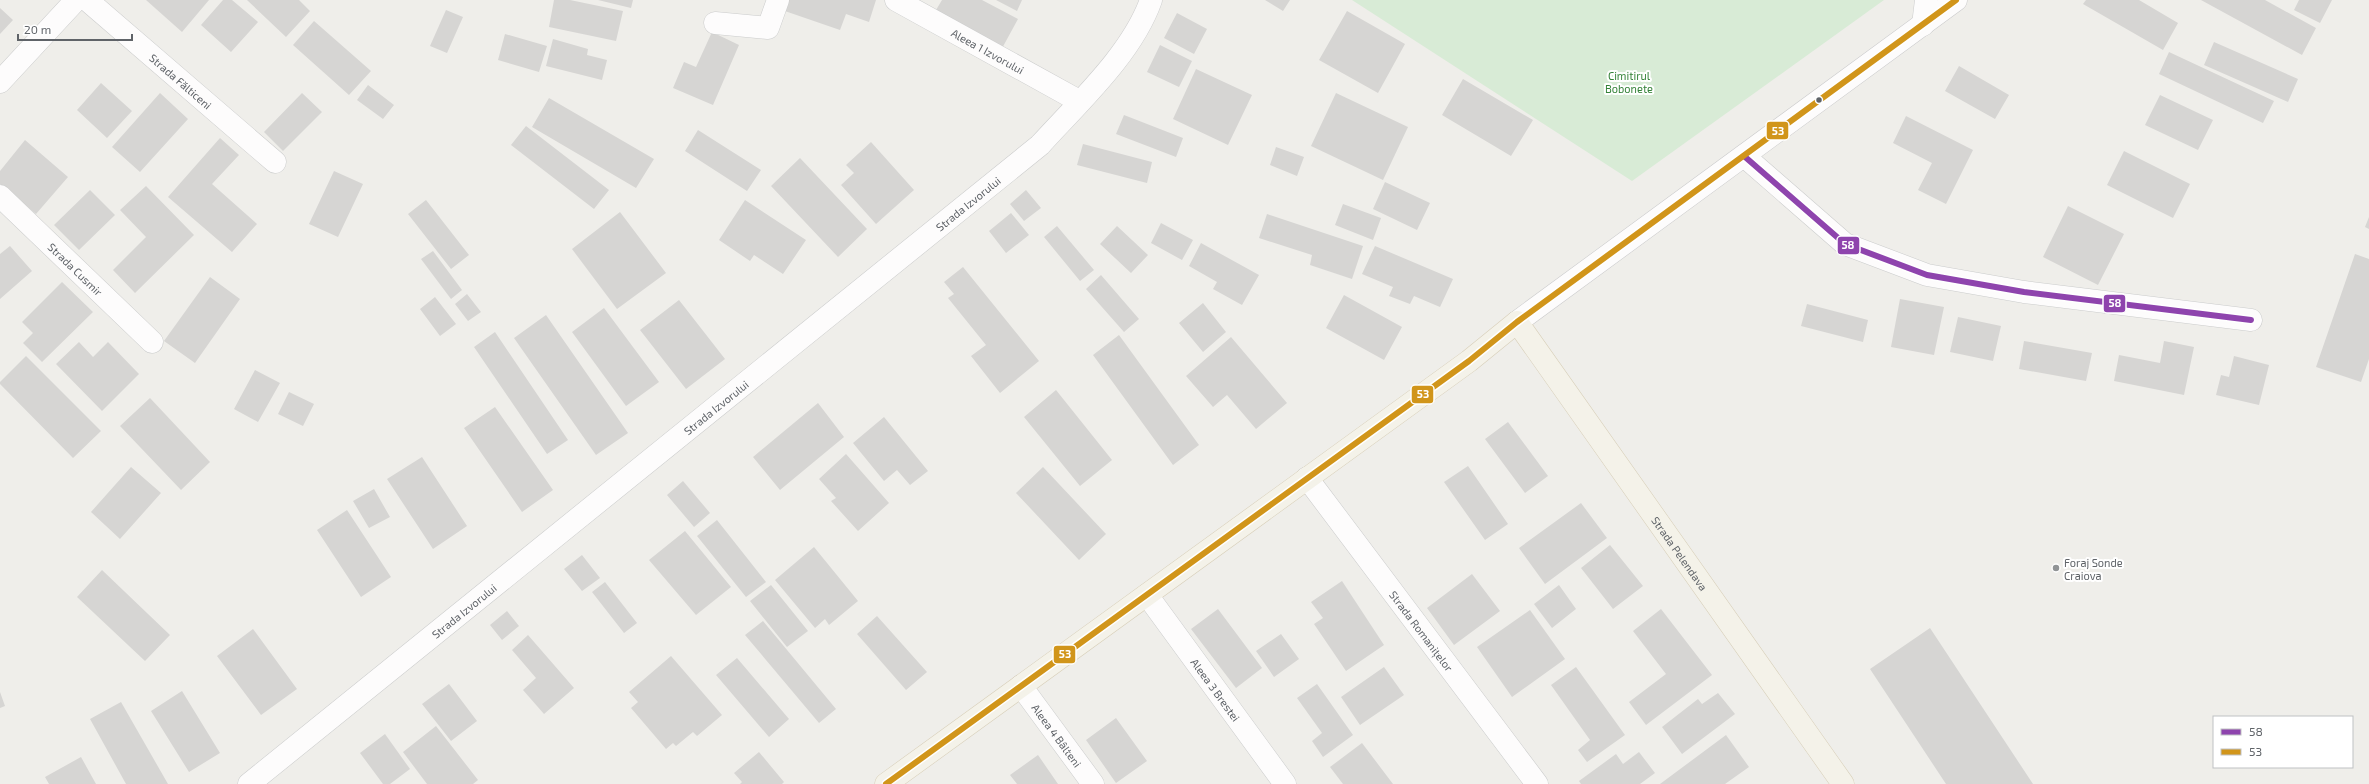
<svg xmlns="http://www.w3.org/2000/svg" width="2369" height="784" viewBox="0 0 2369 784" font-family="'Exo 2',sans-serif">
<rect width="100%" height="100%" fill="#efeeea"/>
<path fill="#d8ebd6" d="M1352,0h532l-252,181z"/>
<path fill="#d6d5d3" d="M146,0h63l-27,32z
M223,0h9l26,22 -27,30 -30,-27z
M247,0h52l11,11 -24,26z
M554,0h16l53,11 -7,30 -67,-14z
M598,0h35l-2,8z
M782,0h94l-7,22 -23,-8 -6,16 -61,-21z
M942,0h40l36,19 -18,33 -67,-37z
M996,0h26l-5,11z
M1265,0h25l-7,11z
M2086,0h53l39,23 -15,27 -80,-46z
M2201,0h64l51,28 -14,27z
M2299,0h33l-12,23 -26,-13z
M0,8l13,12 -13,14z
M446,10l17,7 -16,36 -17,-7z
M1347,11l58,33 -27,49 -59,-33z
M1177,13l30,16 -13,25 -30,-16z
M314,21l57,50 -22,24 -56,-50z
M712,32l27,13 -26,60 -40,-17 11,-26 12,5z
M505,34l42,12 -8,26 -41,-12z
M553,39l35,10 -1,6 20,5 -5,20 -56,-14z
M2214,42l84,37 -10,23 -84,-37z
M1160,45l32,16 -13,26 -32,-15z
M2169,52l105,49 -11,22 -104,-49z
M1959,66l50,29 -14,24 -50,-28z
M1196,69l56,26 -24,50 -55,-26z
M1463,79l70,41 -22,36 -69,-41z
M101,83l31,28 -25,27 -30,-28z
M368,85l26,20 -11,14 -26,-19z
M160,93l28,26 -48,53 -28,-25z
M302,93l20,19 -39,39 -19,-19z
M1336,93l72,34 -25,53 -72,-34z
M2160,95l53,25 -15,30 -53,-25z
M549,98l105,61 -18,29 -104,-61z
M1124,115l59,23 -7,19 -60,-23z
M1906,116l67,34 -27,54 -28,-14 14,-27 -39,-20z
M526,126l83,64 -15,19 -83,-64z
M698,130l63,40 -14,21 -62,-40z
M220,138l19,17 -27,29 45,40 -25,28 -64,-55z
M25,140l43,37 -32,37 -36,-30v-13z
M871,142l43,48 -38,34 -35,-39 13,-12 -8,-8z
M1083,144l69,18 -5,21 -70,-18z
M1276,147l28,10 -7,19 -27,-11z
M2124,151l66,33 -17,34 -66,-33z
M800,158l67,71 -29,28 -67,-71z
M334,171l29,13 -25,53 -29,-13z
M1385,182l45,21 -13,27 -44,-21z
M146,186l48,49 -59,58 -22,-23 33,-33 -26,-27z
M90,190l25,25 -36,35 -25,-25z
M1026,190l15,18 -17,13 -14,-17z
M426,200l43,55 -18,14 -43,-55z
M745,200l61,40 -23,34 -29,-19 -4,6 -31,-21z
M1343,204l38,14 -8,22 -38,-15z
M2068,206l56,28 -26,51 -55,-28z
M620,212l46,61 -49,36 -45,-60z
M1011,213l18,22 -23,18 -17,-22z
M1267,214l96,32 -11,33 -42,-14 2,-10 -53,-17z
M2369,217v12l-4,-2z
M1161,223l32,17 -11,20 -31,-17z
M1057,226l37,44 -14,11 -36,-44z
M1117,226l31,29 -17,18 -31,-29z
M1201,243l58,32 -17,30 -29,-16 4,-7 -28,-16z
M10,246l22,25 -32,28v-45z
M1375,246l78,33 -13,28 -26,-11 -4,8 -21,-8 4,-9 -31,-13z
M433,251l29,39 -11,9 -30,-40z
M2355,254l14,5v100l-8,23 -45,-15z
M963,267l76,94 -39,32 -29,-37 15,-11 -38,-47 6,-4 -10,-12z
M1101,275l38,44 -15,13 -38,-43z
M210,277l30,22 -45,64 -31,-22z
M62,282l31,30 -51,50 -19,-19 10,-10 -11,-11z
M467,294l14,18 -13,9 -13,-17z
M1344,295l58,32 -18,33 -58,-32z
M435,297l21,27 -16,12 -20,-27z
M1900,299l44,8 -10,48 -43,-8z
M679,300l46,59 -39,30 -46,-59z
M1203,303l23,29 -23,20 -24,-29z
M1807,304l61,16 -5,22 -62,-16z
M604,308l55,74 -33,24 -54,-74z
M546,315l82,118 -32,22 -82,-117z
M1958,317l43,9 -8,35 -43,-9z
M495,332l73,108 -21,14 -73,-107z
M1119,335l80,110 -26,20 -80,-110z
M1231,337l56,66 -31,26 -29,-34 -14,12 -27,-31z
M2024,341l68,12 -6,28 -67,-12z
M2164,341l30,6 -10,48 -70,-14 5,-26 41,8z
M79,342l14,15 15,-15 31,32 -37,37 -46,-47z
M26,356l75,75 -28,27 -73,-74v-2z
M2234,356l35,9 -10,40 -43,-10 5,-20 8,2z
M255,370l25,13 -22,39 -24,-13z
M1056,390l56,70 -32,26 -56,-69z
M289,392l25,12 -11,22 -25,-12z
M150,398l60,64 -29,28 -61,-64z
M818,403l26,34 -64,53 -27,-33z
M495,407l58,83 -31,22 -58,-84z
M884,417l44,54 -18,14 -13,-15 -13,11 -31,-38z
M1508,422l40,54 -23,17 -40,-54z
M846,454l43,49 -31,28 -27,-30 5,-3 -17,-19z
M422,457l45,69 -34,23 -46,-70z
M1468,466l40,58 -23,16 -41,-58z
M131,467l30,26 -41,46 -29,-27z
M1043,467l63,67 -27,26 -63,-67z
M683,481l27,32 -16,14 -27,-32z
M374,489l16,28 -21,11 -16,-27z
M1581,503l26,35 -62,46 -26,-36z
M347,510l44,67 -30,20 -44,-67z
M717,520l49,62 -20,15 -49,-61z
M685,531l46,56 -35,28 -47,-55z
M1610,545l33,41 -30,23 -32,-41z
M814,547l44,54 -29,24 -4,-6 -10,9 -40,-48z
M582,555l18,23 -18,13 -18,-22z
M102,570l68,65 -25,26 -68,-64z
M1472,574l28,37 -46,34 -27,-37z
M1342,581l42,64 -38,26 -32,-47 9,-6 -12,-16z
M605,582l32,41 -13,10 -32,-41z
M771,585l37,46 -21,16 -37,-46z
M1559,585l17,24 -24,19 -18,-24z
M1218,609l44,59 -26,20 -45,-59z
M1661,609l51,66 -66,50 -17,-23 37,-28 -33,-43z
M1530,610l35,49 -53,38 -35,-50z
M507,611l12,15 -17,14 -12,-15z
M877,616l50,56 -21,18 -49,-56z
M763,621l73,88 -17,14 -74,-88z
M1930,628l103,156h-87l-76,-115z
M253,629l44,60 -36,26 -44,-59z
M1281,634l18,25 -25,18 -18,-26z
M528,635l46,53 -30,26 -21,-24 13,-12 -24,-28z
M671,656l51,59 -25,21 -4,-4 -17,14 -3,-3 -7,6 -35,-41 7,-6 -9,-10z
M737,658l52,61 -20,18 -53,-62z
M1384,667l20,28 -44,30 -19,-28z
M1576,667l49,68 -38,27 -9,-12 12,-10 -39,-55z
M449,684l28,37 -26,20 -29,-37z
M1317,684l36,51 -30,22 -11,-16 10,-8 -25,-35z
M182,691l38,62 -31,19 -38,-61z
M0,692l5,14 -5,2z
M1718,693l17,21 -53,40 -20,-27 36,-28 4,5z
M121,702l47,82h-42l-36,-65z
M1116,718l31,43 -31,22 -30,-43z
M436,726l42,54 -5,4h-46l-24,-32z
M385,734l25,35 -20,15h-7l-23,-31z
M1726,735l23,32 -24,17h-65z
M1362,743l31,41h-50l-13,-17z
M759,752l25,30 -2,2h-42l2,-2 -8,-9z
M1639,752l16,21 -15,11h-59l-2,-3 37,-27 7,10z
M1038,755l20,29h-41l-7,-9z
M81,757l15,27h-47l-4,-7z"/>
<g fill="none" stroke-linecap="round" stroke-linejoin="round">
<defs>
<g id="minor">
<path id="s1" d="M87,0l188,162"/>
<path id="s2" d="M896,0l183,101"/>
<path d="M715,23l53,5 10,-28"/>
<path d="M1923,25l3,-25"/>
<path d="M0,82l76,-82"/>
<path d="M1744,156l101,88 82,31 97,17 227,28"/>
<path id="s3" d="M0,196l152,146"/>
<path id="s4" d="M1307,478l230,306"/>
<path id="s5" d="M1147,595l138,189"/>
<path id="s6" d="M1021,686l72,98"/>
<path id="s7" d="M249,784l791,-639c38,-42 92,-91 111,-145"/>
</g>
<path id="secondary" d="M1517,322l439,-322"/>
<g id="primary">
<path id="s8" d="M886,784l583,-423 48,-39 326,462"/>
</g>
</defs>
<use href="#minor" stroke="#cbcccc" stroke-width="23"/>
<use href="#secondary" stroke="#cacacb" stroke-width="23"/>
<use href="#primary" stroke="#d7ceb8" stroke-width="23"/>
<use href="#minor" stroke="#fdfcfc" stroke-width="22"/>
<use href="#secondary" stroke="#fdfcfc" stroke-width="22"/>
<use href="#primary" stroke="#f4f2e9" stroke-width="22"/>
<defs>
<path id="bus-1" d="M1744,156l101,88 82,31 97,17 227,28"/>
<path id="bus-2" d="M886,784l583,-423 48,-39 439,-322"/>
</defs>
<use href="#bus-1" stroke="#fff" stroke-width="9"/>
<use href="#bus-2" stroke="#fff" stroke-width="9"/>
<use href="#bus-1" stroke="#8e44ad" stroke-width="6"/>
<use href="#bus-2" stroke="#d1951a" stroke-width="6"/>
</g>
<circle fill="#5f6368" stroke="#fff" stroke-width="1.5" cx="1819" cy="100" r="3.5"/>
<circle fill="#919496" stroke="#fff" stroke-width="1.5" cx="2056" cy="568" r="4"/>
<g text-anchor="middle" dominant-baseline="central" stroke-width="4" stroke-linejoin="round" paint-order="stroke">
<g font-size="11" fill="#5f6368" stroke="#fff">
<text stroke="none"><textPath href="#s2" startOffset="105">Aleea 1 Izvorului</textPath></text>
<text stroke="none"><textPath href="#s1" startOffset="124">Strada Fălticeni</textPath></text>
<text stroke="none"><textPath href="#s7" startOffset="924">Strada Izvorului</textPath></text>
<text stroke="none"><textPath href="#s3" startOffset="105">Strada Cusmir</textPath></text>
<text stroke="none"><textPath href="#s7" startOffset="600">Strada Izvorului</textPath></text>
<text stroke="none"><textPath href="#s8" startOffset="1065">Strada Pelendava</textPath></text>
<text stroke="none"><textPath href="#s7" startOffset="276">Strada Izvorului</textPath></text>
<text stroke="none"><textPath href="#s4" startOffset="191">Strada Romanițelor</textPath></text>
<text stroke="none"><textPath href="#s5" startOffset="117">Aleea 3 Brestei</textPath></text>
<text stroke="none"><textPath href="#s6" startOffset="61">Aleea 4 Bâlteni</textPath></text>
</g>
<g font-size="11" fill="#348238" stroke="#fff">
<text x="1629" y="75">Cimitirul<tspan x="1629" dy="13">Bobonete</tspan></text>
</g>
<g font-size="11" fill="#5f6368" stroke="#fff" text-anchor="start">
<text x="2064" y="562">Foraj Sonde<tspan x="2064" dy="13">Craiova</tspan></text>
</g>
</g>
<g stroke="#fff" stroke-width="1.5">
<rect x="1766" y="121" width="23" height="19" rx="4" fill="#d1951a"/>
<rect x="1837" y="236" width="23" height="19" rx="4" fill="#8e44ad"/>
<rect x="2103" y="294" width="23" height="19" rx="4" fill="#8e44ad"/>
<rect x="1411" y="385" width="23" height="19" rx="4" fill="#d1951a"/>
<rect x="1053" y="645" width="23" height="19" rx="4" fill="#d1951a"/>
</g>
<g font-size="11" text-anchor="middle" font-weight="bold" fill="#fff">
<text x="1778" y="135">53</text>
<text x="1848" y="249">58</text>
<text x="2115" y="307">58</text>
<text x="1423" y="398">53</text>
<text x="1065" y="658">53</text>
</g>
<rect x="2213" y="716" width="140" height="52" fill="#ffffff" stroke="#bfc1c3"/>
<rect x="2221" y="729" width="20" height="6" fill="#8e44ad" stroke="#bfc1c3"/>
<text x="2249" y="736" font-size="12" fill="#5f6368">58</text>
<rect x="2221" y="749" width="20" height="6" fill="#d1951a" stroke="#bfc1c3"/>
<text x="2249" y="756" font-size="12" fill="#5f6368">53</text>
<path d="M18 34v6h114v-6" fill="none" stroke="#5f6368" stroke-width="2"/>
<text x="24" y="34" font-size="12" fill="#5f6368" stroke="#ffffff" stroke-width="3" paint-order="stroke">20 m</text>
</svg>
